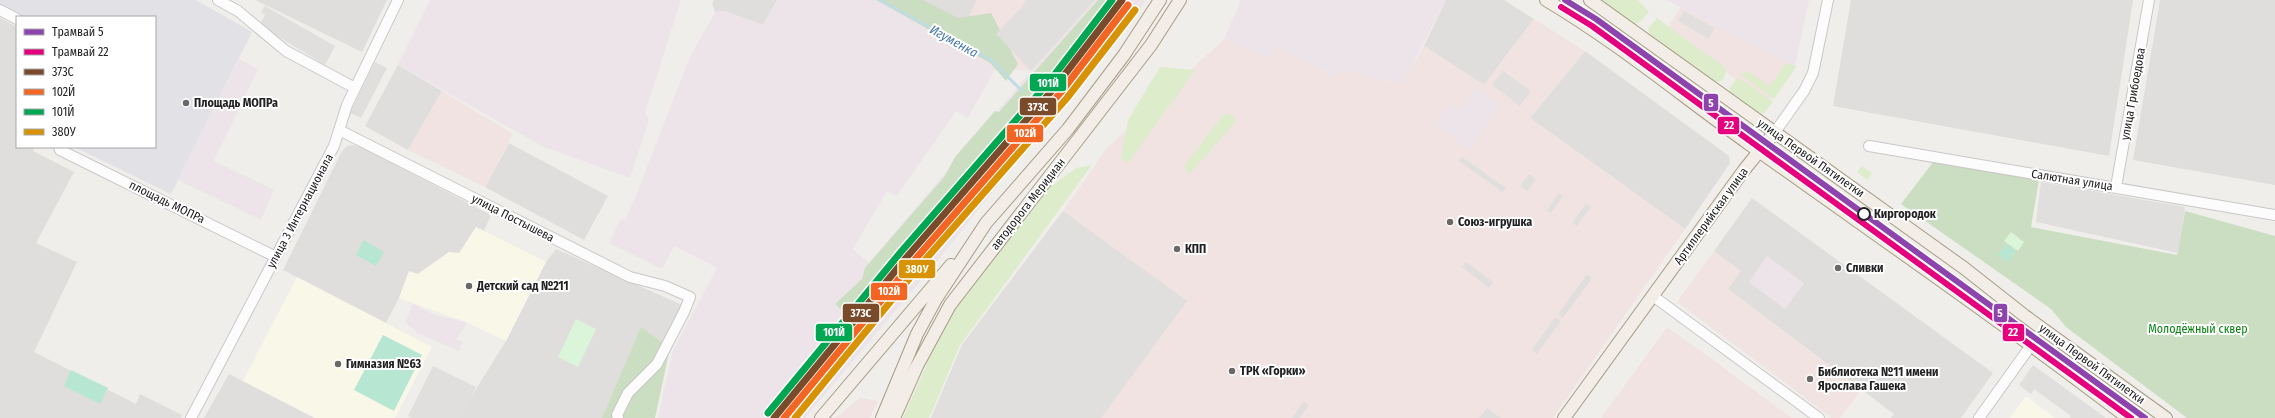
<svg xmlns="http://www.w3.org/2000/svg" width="2275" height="418" viewBox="0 0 2275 418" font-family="'Fira Sans Condensed',sans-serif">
<rect width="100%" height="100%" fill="#f0eeeb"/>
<path fill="#dfdedc" d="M255,0h132l-25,52z
M714,0h63l-14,25 -39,-14 -9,1 -3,-9z
M876,0h101l-22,45z
M1446,0h58l30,19 -50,66 -60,-39z
M1851,0h282l-24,156 -276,-50z
M2160,0h115v185l-142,-25z
M0,18l17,9v120h17l-1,4 41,21 -38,71 41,19 -43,90 102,52 4,-10 42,21 -1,3h-181z
M1585,51l144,105 1,7 -45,66 -155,-111z
M398,65l44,26 -34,59 -43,-24z
M509,143l99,53 -24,44 -99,-53z
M353,145l8,2 130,68 -7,16 -8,-4 -17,27 -10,-2 -31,22 -9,-2 -10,26 -13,25 -103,-53 59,-119 5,-5z
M1752,198l241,175 -32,45h-70l3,-4 -166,-125 -14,-38z
M556,249l126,56 -60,113h-164l48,-77 40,-79z
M229,374l14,7 72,37h-111z"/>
<path fill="#f1e3e1" d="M977,0h118l-64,71 -35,-3 -41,-23z
M1681,7l114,59 -26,37 -103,-73z
M1534,19l51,32 -55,67 155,111 -132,189h-622l31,-73 101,-134 44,-63 117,-109 43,18 9,-11 59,31 5,-8 61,15 23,-38 60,39z
M442,91l71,43 -28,53 -77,-37z
M1714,251l27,20 -13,18 133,101 -21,28h-8l-155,-116z
M1667,327l42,30 83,61h-191z
M860,398l18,3 -8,17h-35z"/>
<path fill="#ede4e9" d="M430,0h251l-36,113 4,7 -19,58 -86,-31 -146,-82z
M777,0h99l120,68 -28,50 -12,-7 -59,85 -10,-5 -34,58 16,14 162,-192 64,-71h51l-9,15 -52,61 -145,182 -135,160h-147l15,-68 44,-82 -43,-22 -12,23 -53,-26 12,-24 4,1 10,-22 54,-139 26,-47 8,-1 40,14z
M1241,0h205l-44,84 -62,-15 -4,8 -60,-31 -9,11 -43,-18z
M1667,0h142l-14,66 -68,-35z
M239,59l19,10 -44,92 60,29 -13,30 -83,-40z
M1475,88l25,18 -31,44 -35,-26 16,-22 10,7z
M1767,256l37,27 -19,26 -36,-27z
M413,304l22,11 31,7 -2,7 -8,10 7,3 -4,9 -42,-18 -12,-11z"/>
<path fill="#f8f7e8" d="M476,227l70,35 -40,79 -40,-19 -67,-24 10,-27 9,3 31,-22 10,1z
M297,277l135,70 -37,71h-80l-72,-37z
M2026,396l28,21 -1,1h-43z"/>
<path fill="#ddeccb" d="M1601,0h37l11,12 -9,10 -6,2z
M1657,18l70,51 -4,11 -10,3 -62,-46 -3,-8z
M1786,63l11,3 -23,33 -34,-25 7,-3 23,15z
M1160,67l35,3 -67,93 -7,-4 7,-39z
M1738,77l35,25 -10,12 -11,-4 -22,-17v-5z
M1228,113l7,5v5l-43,48 -2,2 -4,-2 -1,-6 37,-49z
M1092,165l-132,180 -31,73h-26l29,-66 26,-48 92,-117 26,-19z
M1862,166l10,7 -5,7 -10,-8z"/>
<path fill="#cbdec1" d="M876,0h47l35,18 33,-5 27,51 -12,17 -16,-18z
M1098,0h12l-62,87 -200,229 -13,-12 27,-25 3,-11 80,-92 10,-19 40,-46 4,1z
M1934,161l105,19 -8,47 146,28 8,-44 90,25v182h-88l-121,-91 -15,-18 -150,-105z
M641,327l29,21 -15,70h-53z"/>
<path fill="#daf5da" d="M2011,232l13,10 -6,9 -14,-10z
M576,319l20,10 -18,38 -20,-10z"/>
<path fill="#b7e6d2" d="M364,240l20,12 -8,14 -20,-11z
M2006,244l10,7 -8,11 -10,-7z
M383,335l39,20 -28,56 -40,-21z
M71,370l37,18 -8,16 -36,-18z"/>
<path fill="#e0dfde" d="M1026,0h69l-64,71 -35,-37 25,-26z
M265,6l70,40 -10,19 -66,-40 6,-10 -4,-3z
M1684,11l30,17 -5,11 -31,-18z
M375,62l12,6 -26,50 -11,-5z
M1503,71l28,20 -11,15 -28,-21z
M1462,157l44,31 -4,4 -43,-31z
M1529,174l7,5 -9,12 -7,-5z
M2041,182l144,25 -7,46 -142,-31z
M1559,193l4,3 -12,17 -4,-3z
M1586,204l5,3 -14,19 -5,-3z
M1063,211l124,90 -86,117h-170l31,-73z
M1466,262l27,20 -4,6 -27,-21z
M1587,274l5,4 -29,40 -5,-4z
M1555,317l6,4 -24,33 -5,-4z
M2033,365l73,53h-36l1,-2 -37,-27 -3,5 -12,-9z
M433,366l43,21 -15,31h-49l-4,-2z
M1304,401l5,4 -9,13h-8z
M1487,408l14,10h-22z"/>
<path fill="#e2e1e5" d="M0,0h196l56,32 -81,162 -97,-47h81v-130h-138l-17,-8z"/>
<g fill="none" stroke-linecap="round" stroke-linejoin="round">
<path stroke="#bfdbe3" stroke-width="3" d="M880,0l112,61 30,30"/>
<defs>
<path id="minor" d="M218,0l20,11 48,40 69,37
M0,10l17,9
M339,130l291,147 35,9 25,11 -6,15 -27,52 -29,29 -11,22 1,3
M1775,132l29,-41 9,-18 15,-73
M1869,146l406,69
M59,147l1,3 216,107
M2116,187l33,-187
M1653,296l166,122
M191,418l143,-272 13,-41 51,-105
M1979,418l53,-74"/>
<path id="major" d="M1546,0c71,42 136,96 203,144 127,91 255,179 379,274
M1590,0l374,268 61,48 141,102
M821,418l130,-153
M882,418l35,-84 19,-35 50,-76 82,-94 56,-74 36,-55
M894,418l23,-52 33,-61 201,-260 29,-45
M1564,418l180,-248 31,-38"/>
</defs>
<use href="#minor" stroke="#c9c8c7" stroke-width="12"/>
<use href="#major" stroke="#a79c86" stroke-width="14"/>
<use href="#minor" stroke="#fdfcfc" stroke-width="10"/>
<use href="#major" stroke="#f3ede7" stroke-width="12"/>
<path stroke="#ccc" stroke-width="3" stroke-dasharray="8 8" stroke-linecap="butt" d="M784,418l70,-85 218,-254 59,-79"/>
<defs>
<path id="rail-1" d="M774,418l132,-160 149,-171 67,-87"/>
<path id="rail-2" d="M784,418l128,-155 149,-171 67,-87"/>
<path id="rail-3" d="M768,413l132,-160 149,-171 63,-82"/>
<path id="rail-4" d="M795,418l123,-150 149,-170 68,-88"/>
</defs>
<use href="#rail-1" stroke="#fff" stroke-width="10"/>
<use href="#rail-2" stroke="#fff" stroke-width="10"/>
<use href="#rail-3" stroke="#fff" stroke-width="10"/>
<use href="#rail-4" stroke="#fff" stroke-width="10"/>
<use href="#rail-1" stroke="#7a4b2a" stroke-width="7"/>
<use href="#rail-2" stroke="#f26522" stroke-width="7"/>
<use href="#rail-3" stroke="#00a651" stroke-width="7"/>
<use href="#rail-4" stroke="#d79205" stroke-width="7"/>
<defs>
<path id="tram-1" d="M1565,0l31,19 549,399"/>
<path id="tram-2" d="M1561,7l31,19 539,392"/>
</defs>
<use href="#tram-1" stroke="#fff" stroke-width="9"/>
<use href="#tram-2" stroke="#fff" stroke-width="9"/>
<use href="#tram-1" stroke="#8e44ad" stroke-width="6"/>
<use href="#tram-2" stroke="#e5007d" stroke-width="6"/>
</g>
<g fill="#6a6968" stroke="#fff" stroke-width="1.5">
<circle cx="186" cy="103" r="4"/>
<circle cx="1450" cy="222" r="4"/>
<circle cx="1177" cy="249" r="4"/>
<circle cx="1838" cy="268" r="4"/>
<circle cx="469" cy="286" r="4"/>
<circle cx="338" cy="364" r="4"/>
<circle cx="1232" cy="371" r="4"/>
<circle cx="1810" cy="379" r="4"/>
</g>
<circle fill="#fff" stroke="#222" stroke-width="2" cx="1864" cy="214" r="6"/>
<g text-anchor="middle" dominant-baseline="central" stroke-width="4" stroke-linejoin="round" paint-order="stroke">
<g font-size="12" fill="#222" stroke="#fff">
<text transform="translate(2133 94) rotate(-80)">улица Грибоедова</text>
<text transform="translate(1811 158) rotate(35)">улица Первой Пятилетки</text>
<text transform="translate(2072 180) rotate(9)">Салютная улица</text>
<text transform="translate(167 202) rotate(26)">площадь МОПРа</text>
<text transform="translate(1028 204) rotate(-52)">автодорога Меридиан</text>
<text transform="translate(300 211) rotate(-62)">улица 3 Интернационала</text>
<text transform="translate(1711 216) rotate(-54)">Артиллерийская улица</text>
<text transform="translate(513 218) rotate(27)">улица Постышева</text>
<text transform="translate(2092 364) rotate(36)">улица Первой Пятилетки</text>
</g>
<g font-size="12" font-weight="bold" fill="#222" stroke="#fff" text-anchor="start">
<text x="194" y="103">Площадь МОПРа</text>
<text x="1458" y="222">Союз-игрушка</text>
<text x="1185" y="249">КПП</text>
<text x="1846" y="268">Сливки</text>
<text x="477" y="286">Детский сад №211</text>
<text x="346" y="364">Гимназия №63</text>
<text x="1240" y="371">ТРК «Горки»</text>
<text x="1818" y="372">Библиотека №11 имени<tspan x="1818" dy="14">Ярослава Гашека</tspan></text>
</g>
<g font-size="12" font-weight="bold" fill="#222" stroke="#fff" text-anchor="start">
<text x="1874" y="214">Киргородок</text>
</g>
<g font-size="12" fill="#0c8416" stroke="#fff">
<text x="2198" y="329">Молодёжный сквер</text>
</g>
<g font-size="13" font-style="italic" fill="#4a7aab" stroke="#fff">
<text transform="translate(954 41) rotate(29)">Игуменка</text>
</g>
</g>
<g stroke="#fff" stroke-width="1.5">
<rect x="1029" y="73" width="38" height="19" rx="4" fill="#00a651"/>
<rect x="1703" y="93" width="16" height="19" rx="4" fill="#8e44ad"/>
<rect x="1019" y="97" width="38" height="19" rx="4" fill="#7a4b2a"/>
<rect x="1717" y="116" width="23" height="19" rx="4" fill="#e5007d"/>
<rect x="1006" y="124" width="38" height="19" rx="4" fill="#f26522"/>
<rect x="898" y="259" width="38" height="20" rx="4" fill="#d79205"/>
<rect x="870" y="282" width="38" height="19" rx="4" fill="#f26522"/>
<rect x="1993" y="303" width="15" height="20" rx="4" fill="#8e44ad"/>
<rect x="842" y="303" width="38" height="20" rx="4" fill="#7a4b2a"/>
<rect x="2002" y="323" width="23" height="19" rx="4" fill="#e5007d"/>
<rect x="815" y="323" width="38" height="19" rx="4" fill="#00a651"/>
</g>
<g font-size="11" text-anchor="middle" font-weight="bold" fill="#fff">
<text x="1048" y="87">101Й</text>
<text x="1711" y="107">5</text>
<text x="1038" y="111">373C</text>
<text x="1729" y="129">22</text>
<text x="1025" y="137">102Й</text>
<text x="917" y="273">380У</text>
<text x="889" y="295">102Й</text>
<text x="2000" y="317">5</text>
<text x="861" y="317">373C</text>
<text x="2013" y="336">22</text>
<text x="834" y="336">101Й</text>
</g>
<rect x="16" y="16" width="140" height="132" fill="#ffffff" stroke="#a7a7a7"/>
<rect x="24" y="29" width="20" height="6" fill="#8e44ad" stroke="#a7a7a7"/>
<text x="52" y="36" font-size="12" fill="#222222">Трамвай 5</text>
<rect x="24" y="49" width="20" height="6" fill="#e5007d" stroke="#a7a7a7"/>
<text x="52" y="56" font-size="12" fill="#222222">Трамвай 22</text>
<rect x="24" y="69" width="20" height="6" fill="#7a4b2a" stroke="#a7a7a7"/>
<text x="52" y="76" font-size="12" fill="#222222">373C</text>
<rect x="24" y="89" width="20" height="6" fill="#f26522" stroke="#a7a7a7"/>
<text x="52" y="96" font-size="12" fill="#222222">102Й</text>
<rect x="24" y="109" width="20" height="6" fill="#00a651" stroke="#a7a7a7"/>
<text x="52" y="116" font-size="12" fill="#222222">101Й</text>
<rect x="24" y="129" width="20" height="6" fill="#d79205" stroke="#a7a7a7"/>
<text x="52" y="136" font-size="12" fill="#222222">380У</text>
</svg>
